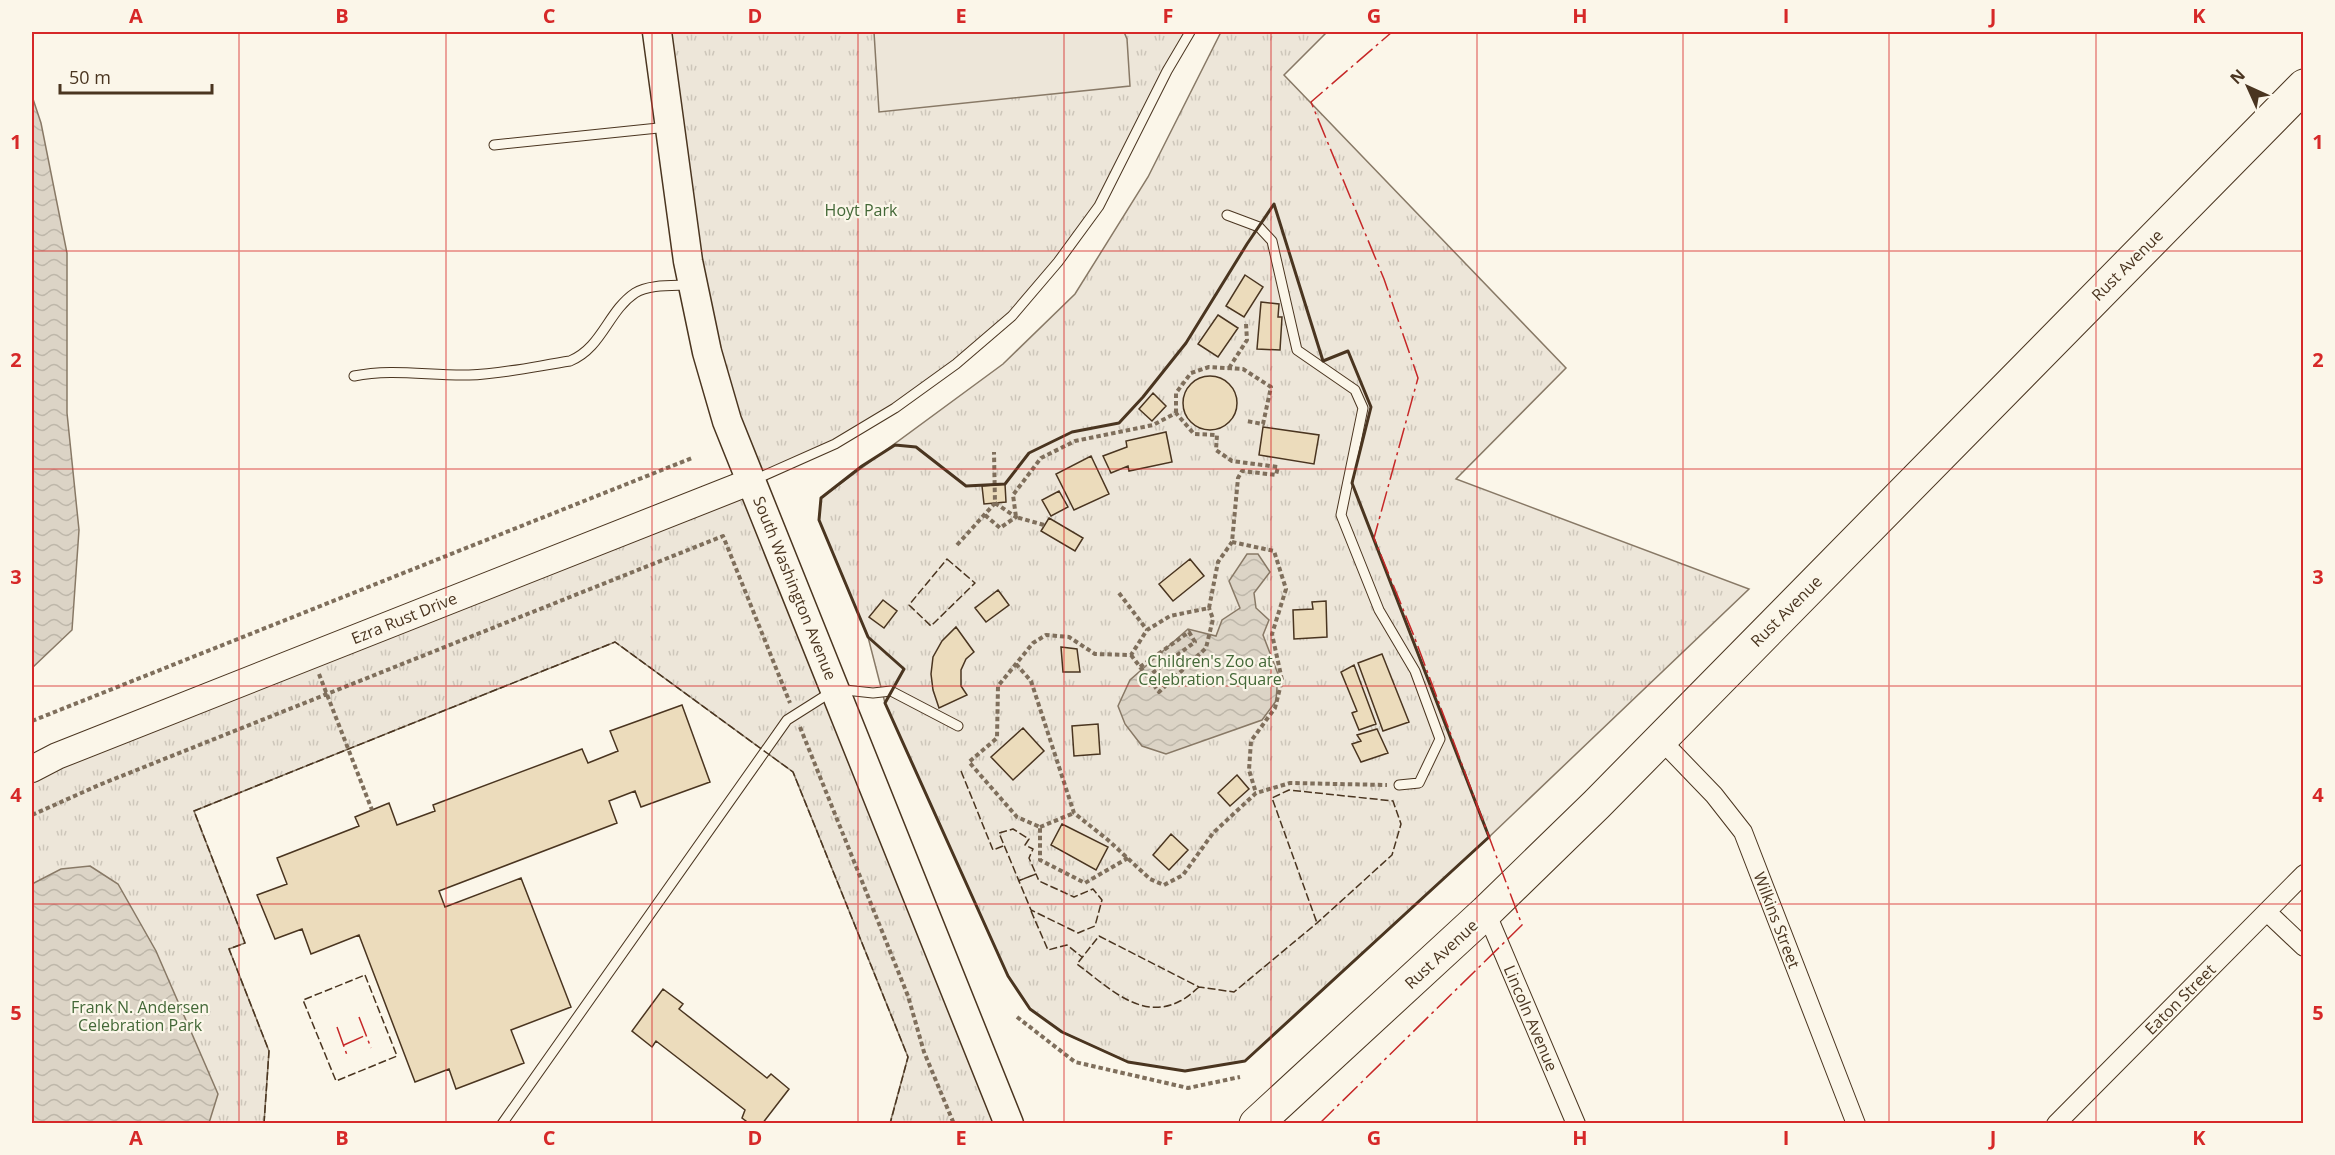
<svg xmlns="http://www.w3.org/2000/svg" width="2335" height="1155" viewBox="0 0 2335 1155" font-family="'Open Sans',sans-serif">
<defs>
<pattern id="park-tufts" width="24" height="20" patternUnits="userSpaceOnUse" patternTransform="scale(1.5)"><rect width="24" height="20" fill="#ede6d9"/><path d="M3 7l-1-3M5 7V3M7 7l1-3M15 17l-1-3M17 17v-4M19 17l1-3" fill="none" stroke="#cdc6ba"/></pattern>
<pattern id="water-waves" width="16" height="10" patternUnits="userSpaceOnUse" patternTransform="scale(1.5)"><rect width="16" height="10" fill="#dcd4c6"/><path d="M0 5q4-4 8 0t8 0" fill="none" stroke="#beb7aa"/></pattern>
</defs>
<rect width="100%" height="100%" fill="#fbf6e9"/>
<path fill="url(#park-tufts)" stroke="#887966" stroke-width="1.5" d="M657,32h533l-91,174 -87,110 -56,48 -121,80 -83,37 257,642h-119l18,-66 -115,-285 -178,-130 -421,169 51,132 -16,6 40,102 -5,72 -232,1v-355l720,-289 -25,-59z
M1221,32h106l-43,43 282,293 -110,111 293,110 -260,248 -244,224 -60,10 -57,-9 -66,-30 -32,-23 -22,-33 -123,-273 -17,-66 -49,-117 2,-22 182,-134 72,-70 73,-117z"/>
<path fill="#ede6d9" stroke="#887966" stroke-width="1.5" d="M874,32h250l3,7 3,47 -251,26z"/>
<path fill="url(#water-waves)" stroke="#887966" stroke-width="1.5" d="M32,96l9,27 26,130v160l12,117 -7,100 -40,38z
M1247,554h11l12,18 -16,21 2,15 13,12 -6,15 15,39 -2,27 -14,19 -96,34 -24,-8 -17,-22 -7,-18 12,-26 58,-51 28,7 6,-16 18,-12 -11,-27z
M90,866l28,18 38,67 62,143 -9,29h-177v-239l29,-15z"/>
<path fill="#ecdcbc" stroke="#4a3520" stroke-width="1.5" d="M1245,275l18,12 -19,30 -18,-11z
M1261,302l18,2 -1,13h4l-2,33 -23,-1z
M1218,315l20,13 -20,29 -20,-13z
M1183 403a27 27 0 1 1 54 0a27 27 0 1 1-54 0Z
M1153,393l13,13 -14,15 -13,-12z
M1263,427l56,8 -5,29 -55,-9z
M1166,432l6,30 -43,9 -1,-5 -17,7 -8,-17 24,-9 -1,-6z
M1091,456l18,38 -35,16 -18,-36z
M1005,484l1,18 -22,2 -2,-18z
M1059,491l9,16 -17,9 -9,-16z
M1049,518l34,20 -8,13 -34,-20z
M1190,559l14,17 -31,25 -14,-17z
M998,590l11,15 -23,17 -11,-14z
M883,600l14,11 -13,17 -15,-11z
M1326,601l1,36 -33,2 -1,-29 20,-1 -1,-7z
M956,627l18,25 -8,7 -5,11v16l6,9 -28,13 -6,-18 -2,-16 2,-17 9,-16z
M1061,647l16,2 3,23h-17z
M1382,654l27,68 -26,9 -25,-68z
M1354,665l22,59 -17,6 -7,-17 5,-2 -16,-39z
M682,705l28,77 -69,25 -6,-16 -26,10 8,22 -178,68 6,16 76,-29 50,129 -60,23 13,33 -68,26 -7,-20 -34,13 -56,-147 -48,19 -9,-25 -27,10 -18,-44 30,-11 -10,-26 82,-32 -4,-9 34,-14 8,22 38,-14 -2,-6 149,-56 6,14 30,-12 -8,-20z
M1098,724l2,30 -26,2 -2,-30z
M1023,728l21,23 -31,29 -22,-23z
M1377,729l11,24 -27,9 -9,-18 9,-3 -4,-6z
M1237,775l12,14 -19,17 -12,-13z
M1062,824l46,23 -12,23 -45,-25z
M1171,834l17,16 -19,20 -16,-15z
M663,989l20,15 -4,5 88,69 4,-4 18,15 -27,35h-12l-8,-6 3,-8 -89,-69 -4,6 -20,-16z"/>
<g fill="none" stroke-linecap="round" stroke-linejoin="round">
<defs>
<path id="lane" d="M494,145l174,-18
M1227,215l32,12 13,14 25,109 58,40 8,18 -22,107 38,95 36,61 25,68 -21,44 -20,2
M354,376c38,-8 76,0 115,-1 34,-1 68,-9 101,-14 32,-13 38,-50 65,-68 14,-9 39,-7 56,-8
M754,480l81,-36 60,-36 61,-44 56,-48 46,-54 41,-56 68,-135 23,-39
M502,1124l285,-404 49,-31 37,4 18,-2 67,35"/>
<path id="street" d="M1660,739l54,56 29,37 113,292
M1486,912l90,212
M2267,912l37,35
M2056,1124l248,-250"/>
<path id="secondary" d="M32,769l25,-13 695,-275"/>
<path id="primary" d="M657,32l31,229 19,91 20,69 282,703"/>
<path id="highway" d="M1256,1124l230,-212 111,-108 707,-718"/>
</defs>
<use href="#lane" stroke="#4a3520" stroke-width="11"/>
<use href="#street" stroke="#4a3520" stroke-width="20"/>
<use href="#secondary" stroke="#4a3520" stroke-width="28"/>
<use href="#primary" stroke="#4a3520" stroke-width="31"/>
<use href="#highway" stroke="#4a3520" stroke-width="35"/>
<path stroke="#7f6f5c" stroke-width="4" stroke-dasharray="4.5 3" stroke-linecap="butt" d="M1229,368l18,-28 -1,-16
M1176,413v-20l15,-20 18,-6 34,2 28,18 -8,37 -17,-3
M985,515l15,13 16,-11 -21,-14
M1044,525l-28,-8 -3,-22 28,-37 34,-17 78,-16 23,-12 18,21 23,1 -1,15 16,11 46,6 -2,8 -34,-4 -4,7 -6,64 42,9 12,38 -14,45 10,46 -7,28 -24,33 -2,29 7,23
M957,545l38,-42 -1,-51
M1119,593l28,37
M1131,655l28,37 47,-44 7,-29 -4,-11
M1016,664l15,17 43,132 34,27 42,39 14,6 19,-10 30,-42 43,-40 34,-10 97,2
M1140,667l49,-35 6,10 -48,35
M319,674l53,136
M32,721l660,-263
M800,727l108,269 16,56 30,72
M32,815l67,-30 624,-249 67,167
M1040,827l34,-14
M1128,858l-43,25 -45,-23v-33l-23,-10 -48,-55 28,-24 1,-52 35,-43 13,-8 23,2 26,17 36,1 16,-25 23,-14 39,-8 9,-46 14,-20
M1017,1017l58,45 113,26 52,-11"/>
<use href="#lane" stroke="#fbf6e9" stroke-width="9"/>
<use href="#street" stroke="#fbf6e9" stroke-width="18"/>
<use href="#secondary" stroke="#fbf6e9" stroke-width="26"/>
<use href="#primary" stroke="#fbf6e9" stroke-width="28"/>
<use href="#highway" stroke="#fbf6e9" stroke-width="33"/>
<path stroke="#4a3520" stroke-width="1.5" stroke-dasharray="8 3" stroke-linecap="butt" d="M947,559l28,24 -44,43 -22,-21z
M961,771l32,79 10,-4
M1018,881l18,-7 -7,-16 4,-9 -8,-4 4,-6 -16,-10 -14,4 32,77 47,23 17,-7 7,-26 -9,-11 -19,8 -35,-16 -3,-7 -18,7
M1031,911l17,39 19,-5 15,12
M365,975l32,81 -61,25 -33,-81z
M1199,987c-6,5 -12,11 -19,14 -39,21 -73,-15 -103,-37l22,-28 100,51 35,5 83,-69 75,-68 9,-31 -8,-23 -104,-11 -17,8 45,125
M264,1124l5,-73 -40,-102 16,-6 -51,-132 421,-169 178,130 115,285 -18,67"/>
<path stroke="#4a3520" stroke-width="3" d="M1274,204l49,157 25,-10 23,56 -19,76 137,354 -244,224 -60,10 -57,-9 -66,-30 -32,-23 -22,-33 -123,-273 19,-34 -36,-32 -49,-117 2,-22 41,-32 33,-21 21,2 50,39 39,-2 24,-31 43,-21 47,-9 24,-26 43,-54 61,-99z"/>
<path stroke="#c62828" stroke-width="1.5" stroke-dasharray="21 4.5 3 4.5" stroke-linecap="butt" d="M359,1017l12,31
M337,1027l11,31
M344,1045l22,-10
M1319,1124l203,-199 -108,-289 -40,-98 44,-160 -34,-99 -73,-177 81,-70"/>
</g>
<path fill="none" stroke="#d62828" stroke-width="1.5" stroke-opacity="0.55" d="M239,32v1092M446,32v1092M652,32v1092M858,32v1092M1064,32v1092M1271,32v1092M1477,32v1092M1683,32v1092M1889,32v1092M2096,32v1092M32,251h2272M32,469h2272M32,686h2272M32,904h2272"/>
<g text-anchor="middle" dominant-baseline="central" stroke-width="4.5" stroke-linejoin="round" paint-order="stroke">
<g font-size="16" fill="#436837" stroke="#fbf6e9">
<text x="861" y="210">Hoyt Park</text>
<text x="1210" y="661">Children's Zoo at<tspan x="1210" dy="18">Celebration Square</tspan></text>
<text x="140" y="1007">Frank N. Andersen<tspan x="140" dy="18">Celebration Park</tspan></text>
</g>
<g font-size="16" fill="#4a3520" stroke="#fbf6e9">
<text transform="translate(2127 265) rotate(-45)">Rust Avenue</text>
<text transform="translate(795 588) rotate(68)">South Washington Avenue</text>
<text transform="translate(1786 611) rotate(-45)">Rust Avenue</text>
<text transform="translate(404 618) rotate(-22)">Ezra Rust Drive</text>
<text transform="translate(1777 920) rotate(69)">Wilkins Street</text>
<text transform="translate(1441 954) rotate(-43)">Rust Avenue</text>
<text transform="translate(2180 999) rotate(-45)">Eaton Street</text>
<text transform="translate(1531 1018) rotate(67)">Lincoln Avenue</text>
</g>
</g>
<rect width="2335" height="1155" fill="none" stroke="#fbf6e9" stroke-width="66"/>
<g transform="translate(2248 87) rotate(315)" stroke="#fbf6e9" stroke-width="4.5" paint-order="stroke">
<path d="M0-4.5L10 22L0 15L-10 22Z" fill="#4a3520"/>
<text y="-9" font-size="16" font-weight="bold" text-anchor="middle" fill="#4a3520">N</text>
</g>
<path d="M60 84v9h152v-9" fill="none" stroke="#4a3520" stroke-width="3"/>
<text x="69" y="84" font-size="18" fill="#4a3520" stroke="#fbf6e9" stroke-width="4.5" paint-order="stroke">50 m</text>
<rect x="33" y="33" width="2269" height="1089" fill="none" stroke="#d62828" stroke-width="2"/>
<g font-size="20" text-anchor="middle" font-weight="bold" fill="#d62828">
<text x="136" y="23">A</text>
<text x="342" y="23">B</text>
<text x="549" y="23">C</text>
<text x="755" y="23">D</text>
<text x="961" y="23">E</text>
<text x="1168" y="23">F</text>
<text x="1374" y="23">G</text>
<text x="1580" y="23">H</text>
<text x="1786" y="23">I</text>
<text x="1993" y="23">J</text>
<text x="2199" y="23">K</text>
<text x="16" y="149">1</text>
<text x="2318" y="149">1</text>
<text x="16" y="367">2</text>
<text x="2318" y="367">2</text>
<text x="16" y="584">3</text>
<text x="2318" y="584">3</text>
<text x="16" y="802">4</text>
<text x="2318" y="802">4</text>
<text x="16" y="1020">5</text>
<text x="2318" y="1020">5</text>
<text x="136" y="1145">A</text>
<text x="342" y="1145">B</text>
<text x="549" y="1145">C</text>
<text x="755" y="1145">D</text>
<text x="961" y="1145">E</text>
<text x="1168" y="1145">F</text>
<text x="1374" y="1145">G</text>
<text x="1580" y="1145">H</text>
<text x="1786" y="1145">I</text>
<text x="1993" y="1145">J</text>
<text x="2199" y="1145">K</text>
</g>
</svg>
